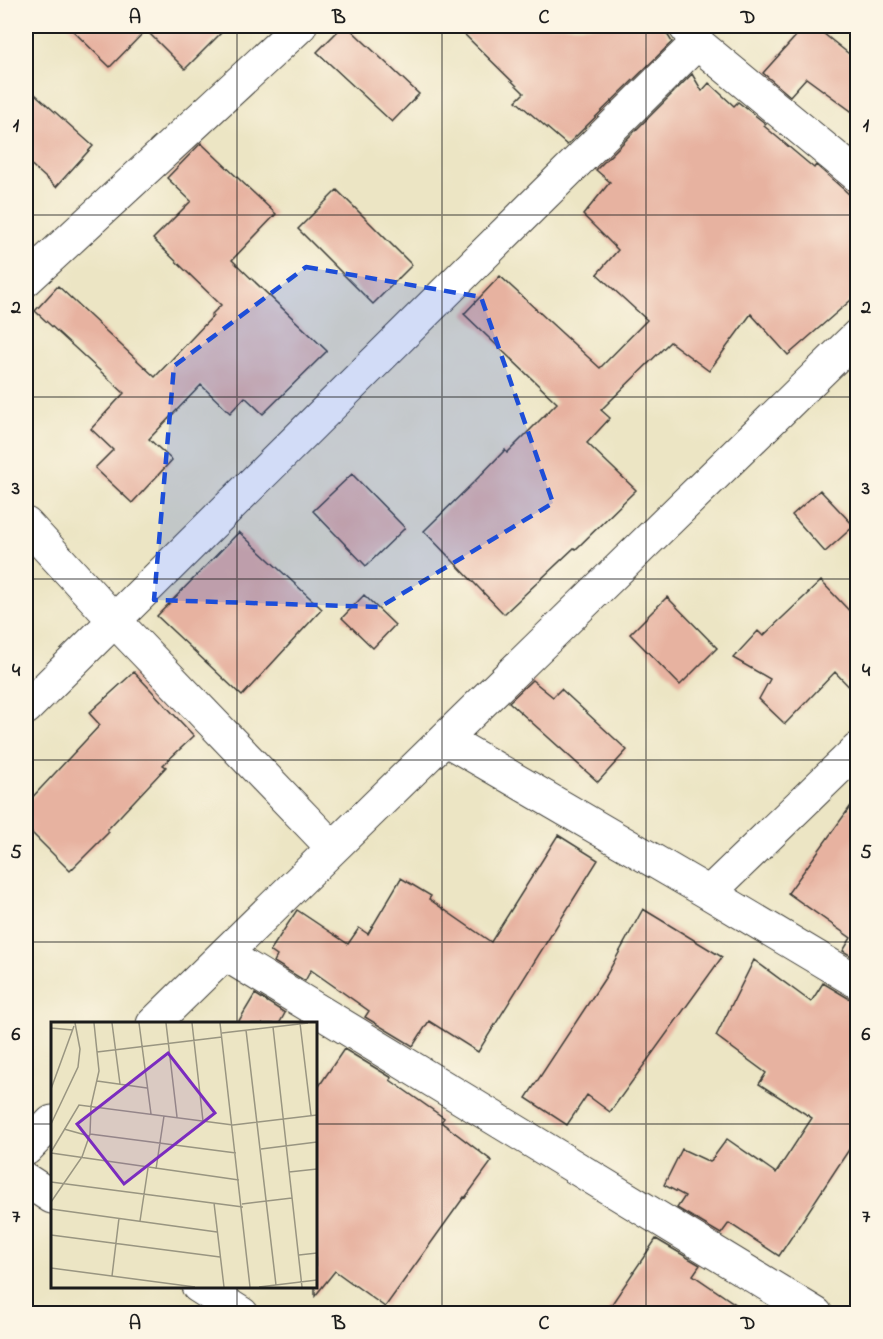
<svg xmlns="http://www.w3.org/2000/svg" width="883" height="1339" viewBox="0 0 883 1339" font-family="'Indie Flower',sans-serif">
<rect width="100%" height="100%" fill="#fcf5e5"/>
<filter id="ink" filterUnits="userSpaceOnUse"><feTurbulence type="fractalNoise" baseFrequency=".0167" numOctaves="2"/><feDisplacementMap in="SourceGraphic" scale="12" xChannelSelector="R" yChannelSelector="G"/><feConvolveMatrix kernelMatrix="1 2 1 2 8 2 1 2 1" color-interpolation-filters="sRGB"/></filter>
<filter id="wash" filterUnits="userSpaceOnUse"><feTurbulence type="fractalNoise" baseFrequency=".008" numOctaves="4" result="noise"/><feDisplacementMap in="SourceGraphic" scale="24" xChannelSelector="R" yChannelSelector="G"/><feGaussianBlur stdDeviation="1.35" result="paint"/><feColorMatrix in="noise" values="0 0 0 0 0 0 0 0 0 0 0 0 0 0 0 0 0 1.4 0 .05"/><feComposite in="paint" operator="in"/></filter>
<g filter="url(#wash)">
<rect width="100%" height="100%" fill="#ece5c4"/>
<g id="blocks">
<path fill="#e7b2a0" d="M68,26h160l-43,43 -39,-39 -36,37z
M343,26h4l72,68 -27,28 -75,-70z
M456,26h206l10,16 -105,103 -51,-44 8,-8z
M805,26h9l44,35v55l-52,-38 -16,18 -27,-23z
M692,74l10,17 7,-8 25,23 4,-4 28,22 -2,2 50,42 2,-3 42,37v92l-70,61 -37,-41 -42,57 -39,-29 -69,68 9,8 -23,25 49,47 -60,59 -2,-1 -70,66 -80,-83 51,-50 30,-31 2,3 50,-50 -93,-89 36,-38 100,92 47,-48 -50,-46 21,-24 -35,-35 27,-33 -14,-12z
M26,86l67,60 -37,41 -30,-27z
M201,143l75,71 -44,46 95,91 -64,63 -18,-17 -15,16 -29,-28 -52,54 23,21 -40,43 -37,-35 18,-18 -22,-21 33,-36 -89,-82 23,-25 97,91 58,-61 -2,-1 10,-10 -68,-66 38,-38 -24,-23z
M337,190l75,75 -39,39 -75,-75z
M352,474l53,54 -39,38 -53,-55z
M820,490l34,36 -29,26 -33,-37z
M239,532l83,77 -80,87 -85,-80z
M821,581l37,39v76l-23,-24 -50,52 -26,-25 11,-20 -37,-21 25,-27 5,5z
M364,595l31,30 -22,23 -31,-30z
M667,597l50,51 -37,37 -50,-51z
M134,672l60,64 -31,29 3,2 -59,63 2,2 -39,39 -44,-44v-23l74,-79 -11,-12z
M532,680l21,17 8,-8 66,61 -29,32 -89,-80z
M858,796v164l-15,-9 8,-13 -63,-45z
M558,835l40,25 -120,192 -49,-31 -16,25 -48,-29 4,-6 -58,-41 -6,11 -31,-19 3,-6 -7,-5 27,-41 51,34 11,-16 9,6 33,-56 30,18 -2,3 62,43z
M643,909l79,48 -112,155 -23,-17 -20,30 -41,-27 79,-120z
M754,960l57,42 12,-19 25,15 10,3v135l-79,120 -50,-33 -8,11 -44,-26 8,-12 -21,-11 18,-36 28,13 17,-23 49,34 36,-55 -53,-34 7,-11 -50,-37z
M255,994l30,19 -6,11h-42z
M344,1049l48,29 -2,2 54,38 -3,4 51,39 -27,37 -1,-1 -79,110 -50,-36 -20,25v-204z
M656,1239l44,26 -7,10 57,39h-145z"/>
</g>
</g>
<g filter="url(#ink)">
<use href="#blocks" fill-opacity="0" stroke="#3b3a35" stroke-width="1.5"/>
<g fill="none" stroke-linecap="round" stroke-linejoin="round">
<defs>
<path id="minor" d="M685,26l12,17 161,133
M26,280l274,-254
M26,524l88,96 219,228
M26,708l671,-665
M445,739l264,154 149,89
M709,893l149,-144
M225,954l591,360
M153,1024l705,-689
M26,1149l26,-27
M26,1180l26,17
M198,1286l44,28"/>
</defs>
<use href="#minor" stroke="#3b3a35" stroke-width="35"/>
<use href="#minor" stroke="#fff" stroke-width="33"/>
</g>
</g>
<path fill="#1d4ed8" fill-opacity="0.2" stroke="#1d4ed8" stroke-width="4.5" stroke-dasharray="12 8" stroke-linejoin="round" d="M306,267l175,30 72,206 -173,104 -226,-7 20,-234z"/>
<path fill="none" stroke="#1c1c1c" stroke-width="1.5" stroke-opacity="0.55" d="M237,26v998M442,26v1288M646,26v1288M26,215h832M26,397h832M26,579h832M26,760h832M26,942h832M26,1124h26M315,1124h543M237,1286v28"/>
<g transform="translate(51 1022)">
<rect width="266" height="266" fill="#ece5c4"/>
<path fill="none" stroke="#999581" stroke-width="1.5" d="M61,1l8,61M88,1l12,91M115,1l11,94M141,1l11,98M169,1l30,264M249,1l11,92M222,5l29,260M0,6l22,2M195,8l30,255M171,11l86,-10M46,30l125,-15M46,59l50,7M0,67l23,-63M0,102l27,-57 2,-18 -5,-26M13,107l25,7M39,112l146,19M210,127l56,-7M0,130l28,-47 154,20 84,-10M0,131l188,27M105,147l8,-53M238,150l28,-3M0,160l192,25M0,180l31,-45 8,-23 1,-28 8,-35 -5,-48M163,181l10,84M191,182l50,-6M0,187l166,23M89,199l8,-53M0,213l169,22M248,233l18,-2M0,246l144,19M61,254l7,-58M208,265l58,-7"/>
<path fill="#7b2cbf" fill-opacity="0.15" stroke="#7b2cbf" stroke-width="3" d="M117,31l47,60 -91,71 -47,-60z"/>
<rect width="266" height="266" fill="none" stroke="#1c1c1c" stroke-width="3"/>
</g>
<rect width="883" height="1339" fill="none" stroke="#fcf5e5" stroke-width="66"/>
<rect x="33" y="33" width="817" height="1273" fill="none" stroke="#1c1c1c" stroke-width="2"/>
<g font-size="20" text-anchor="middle" font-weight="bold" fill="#1c1c1c">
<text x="135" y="23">A</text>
<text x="339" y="23">B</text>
<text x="544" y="23">C</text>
<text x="748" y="23">D</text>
<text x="16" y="131">1</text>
<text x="866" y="131">1</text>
<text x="16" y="313">2</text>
<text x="866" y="313">2</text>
<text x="16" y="494">3</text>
<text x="866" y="494">3</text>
<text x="16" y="676">4</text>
<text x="866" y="676">4</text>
<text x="16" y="858">5</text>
<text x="866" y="858">5</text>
<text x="16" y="1040">6</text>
<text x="866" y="1040">6</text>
<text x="16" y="1222">7</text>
<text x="866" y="1222">7</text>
<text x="135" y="1329">A</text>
<text x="339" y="1329">B</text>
<text x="544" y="1329">C</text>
<text x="748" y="1329">D</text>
</g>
</svg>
